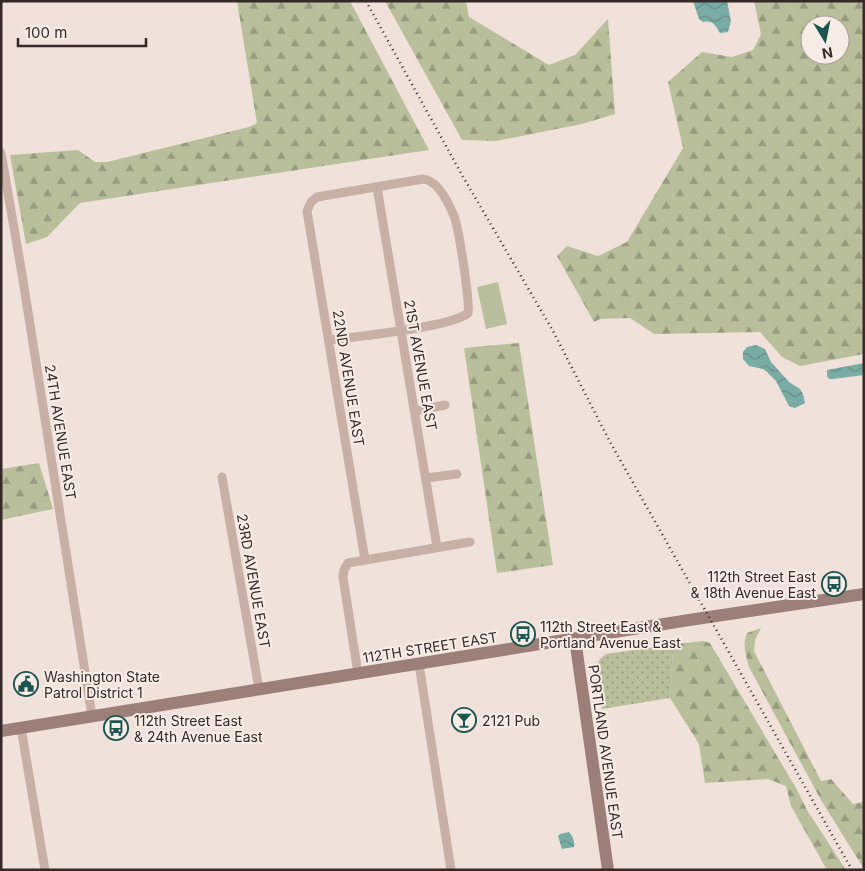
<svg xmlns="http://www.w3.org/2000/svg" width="865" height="871" viewBox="0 0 865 871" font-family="Inter,sans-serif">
<defs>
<pattern id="grass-dots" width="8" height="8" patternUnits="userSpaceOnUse" patternTransform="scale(1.25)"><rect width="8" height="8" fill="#b8bf9a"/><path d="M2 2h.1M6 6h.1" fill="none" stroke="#969b7e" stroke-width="1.8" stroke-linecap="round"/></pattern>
<pattern id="forest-firs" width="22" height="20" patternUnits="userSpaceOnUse" patternTransform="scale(1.25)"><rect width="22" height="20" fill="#b8bf9a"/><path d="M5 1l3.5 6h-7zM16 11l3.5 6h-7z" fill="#969b7e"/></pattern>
<pattern id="water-waves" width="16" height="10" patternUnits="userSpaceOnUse" patternTransform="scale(1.25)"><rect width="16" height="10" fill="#7aaca6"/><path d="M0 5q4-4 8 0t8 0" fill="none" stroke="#658c87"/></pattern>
</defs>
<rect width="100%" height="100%" fill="#f0e2da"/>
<path fill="url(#grass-dots)" d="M676,644l-3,6 -3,48 -68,11 -5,-44 3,-6 6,-5z"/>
<path fill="url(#forest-firs)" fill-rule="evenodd" d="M237,1h113l79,149 -349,53 -33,34 -21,7 -16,-89 68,-5 17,12h12l142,-35 8,-4z
M385,1h81l3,16 80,48 26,-10 33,-36 7,95 -33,10 -86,17 -34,-1z
M754,1h110v353l-64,12 -18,-9 -22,-25 -106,2 -24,-16 -30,1 -6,3 -37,-66 10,-10 31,10 29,-14 56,-94 -15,-66 34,-30 30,5 21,-7 8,-16zM810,25h30v30h-30z
M519,343l34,222 -56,8 -33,-225z
M39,463l14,46 -52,11v-51z
M761,628l-6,12 -1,11 67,130 10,-2 22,25 11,-2v67l-43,-69 -72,-133c-3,-12 -7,-22 -2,-34z
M703,641l7,2 86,145 11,22 39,60h-19l-36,-64 -5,-20 -18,-7 -63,4 -6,-39 -29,-46 3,-48 3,-6z"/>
<path fill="#b8bf9a" d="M498,282l9,42 -21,5 -9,-42z"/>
<path fill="url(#water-waves)" d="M693,1h34l4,20 -3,11 -8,1c-5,-8 -7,-13 -17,-11l-4,-3z
M756,345l9,4 6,13 18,20 11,7 3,5 2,9 -10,5 -6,-2 -13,-25 -9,-9 -4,-3 -14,-3 -6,-7v-7l4,-5z
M864,363v12l-31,4h-4l-2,-3v-6z
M569,832c4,4 6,10 5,15l-12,2 -4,-13 2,-2z"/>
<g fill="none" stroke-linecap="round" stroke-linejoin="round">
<path stroke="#c8b0a6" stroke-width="9" d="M1,153l21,121 70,442
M377,187l60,360
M329,340c26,-3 123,-13 139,-27 2,-12 -9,-84 -14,-97 -5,-12 -16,-36 -31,-37l-106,18 -6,5 -4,9 58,349
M415,411l30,-6
M222,477l37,212
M426,478l31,-4
M419,664l32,206
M358,674l-15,-97 1,-7 4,-7 122,-21
M21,728l24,142"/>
<path stroke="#9b7f78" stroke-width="12" d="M575,639l33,231
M1,731l688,-111 175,-26"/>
<path stroke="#342927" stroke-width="2.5" stroke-dasharray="1 4" stroke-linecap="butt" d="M366,1l96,174 91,156 57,111 242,428"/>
</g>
<defs>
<symbol id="bus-ring" viewBox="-11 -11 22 22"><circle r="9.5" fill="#f8ede6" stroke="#1e544f" stroke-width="1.5"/><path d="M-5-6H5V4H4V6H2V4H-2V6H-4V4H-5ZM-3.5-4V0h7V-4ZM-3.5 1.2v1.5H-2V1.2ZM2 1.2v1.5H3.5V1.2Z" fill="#1e544f"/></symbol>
<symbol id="civic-ring" viewBox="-11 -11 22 22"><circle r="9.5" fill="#f8ede6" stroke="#1e544f" stroke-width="1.5"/><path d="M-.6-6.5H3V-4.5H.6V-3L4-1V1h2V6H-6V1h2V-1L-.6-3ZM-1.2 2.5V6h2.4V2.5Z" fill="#1e544f"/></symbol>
<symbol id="bar-ring" viewBox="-11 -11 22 22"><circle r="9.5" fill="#f8ede6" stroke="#1e544f" stroke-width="1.5"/><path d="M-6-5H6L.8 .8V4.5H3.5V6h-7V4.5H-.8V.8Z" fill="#1e544f"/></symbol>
</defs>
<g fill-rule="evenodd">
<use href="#bus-ring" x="820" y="570" width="28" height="28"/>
<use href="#bus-ring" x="509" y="620" width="28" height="28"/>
<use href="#civic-ring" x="12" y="670" width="28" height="28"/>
<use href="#bar-ring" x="450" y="706" width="28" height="28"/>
<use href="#bus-ring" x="102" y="714" width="28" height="28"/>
</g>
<g text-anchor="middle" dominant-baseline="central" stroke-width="4" stroke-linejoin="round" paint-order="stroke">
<g font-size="14" fill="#342927" stroke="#f8ede6">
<text transform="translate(421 365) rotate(80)">21ST AVENUE EAST</text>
<text transform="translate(349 378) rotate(81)">22ND AVENUE EAST</text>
<text transform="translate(61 432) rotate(81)">24TH AVENUE EAST</text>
<text transform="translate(254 581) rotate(80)">23RD AVENUE EAST</text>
<text transform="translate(430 647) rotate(-9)">112TH STREET EAST</text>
<text transform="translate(606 752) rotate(82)">PORTLAND AVENUE EAST</text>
</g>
<g font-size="14" fill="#342927" stroke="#f8ede6" text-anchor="start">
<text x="816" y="576" text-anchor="end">112th Street East<tspan x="816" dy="16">&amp; 18th Avenue East</tspan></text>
<text x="540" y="626">112th Street East &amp;<tspan x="540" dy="16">Portland Avenue East</tspan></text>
<text x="44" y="676">Washington State<tspan x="44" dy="16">Patrol District 1</tspan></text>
<text x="134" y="720">112th Street East<tspan x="134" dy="16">&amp; 24th Avenue East</tspan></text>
<text x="482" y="720">2121 Pub</text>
</g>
</g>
<rect width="865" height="871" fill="none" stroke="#342927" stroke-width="5"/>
<g transform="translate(825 40) rotate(170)"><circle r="24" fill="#f8ede6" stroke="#aa9f9a"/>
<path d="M0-4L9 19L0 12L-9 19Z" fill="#1e544f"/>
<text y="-8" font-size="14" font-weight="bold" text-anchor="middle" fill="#342927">N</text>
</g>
<path d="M18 38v8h128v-8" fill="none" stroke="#342927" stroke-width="2.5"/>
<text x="25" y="38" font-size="15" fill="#342927" stroke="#f8ede6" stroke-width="4" paint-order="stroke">100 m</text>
</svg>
